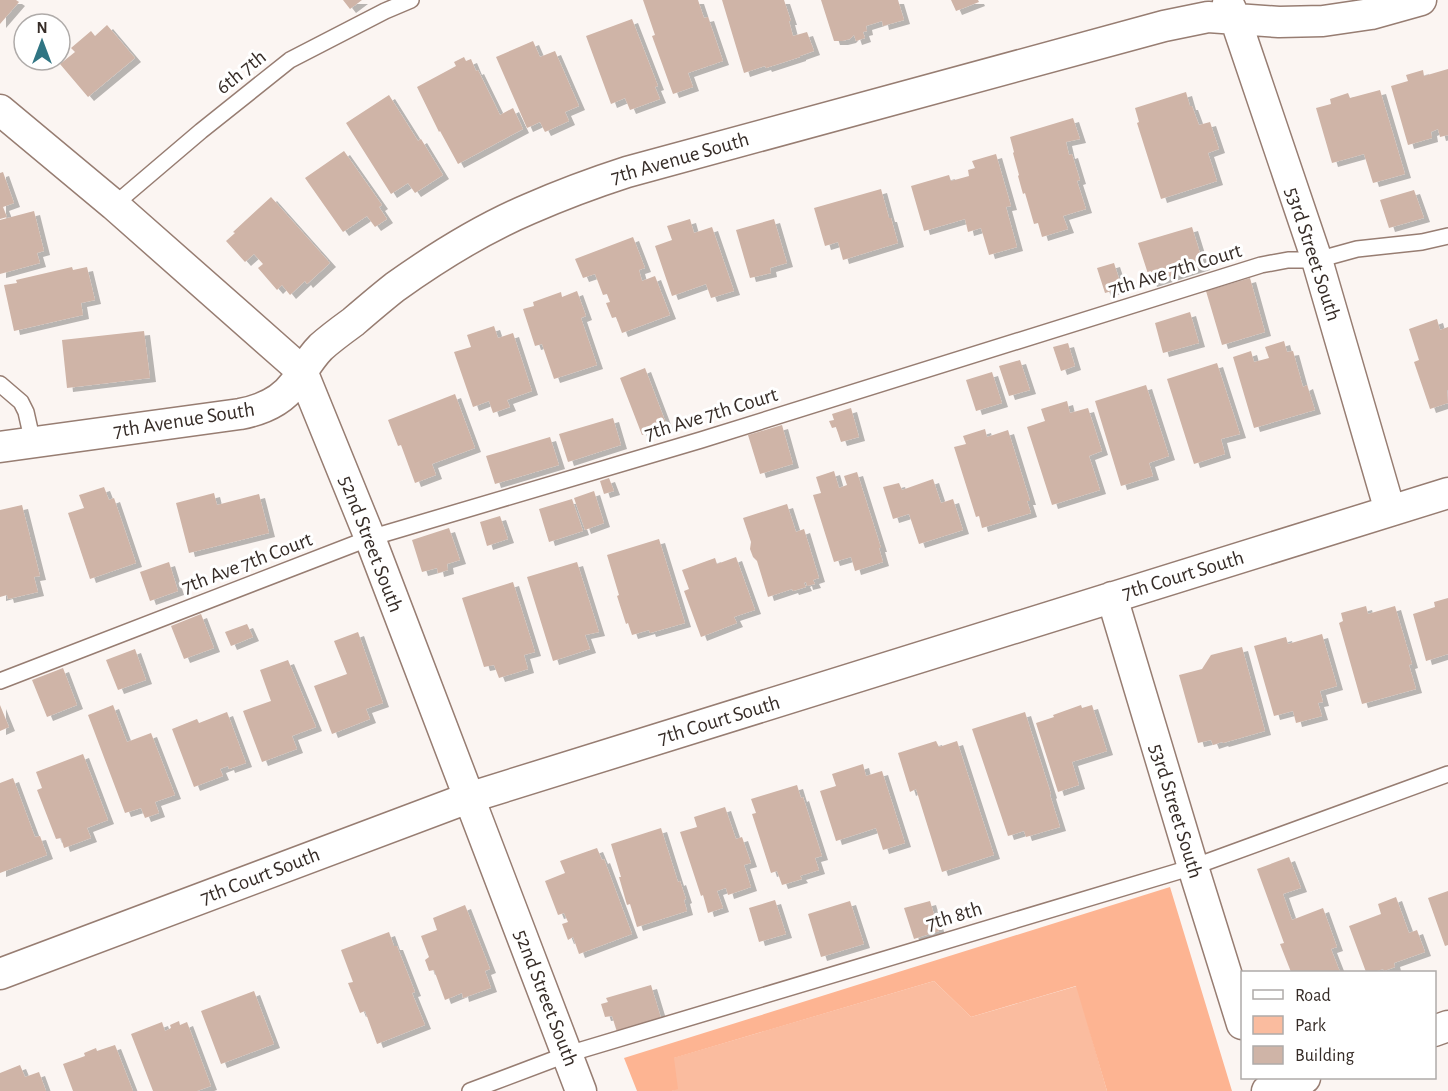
<svg xmlns="http://www.w3.org/2000/svg" width="1448" height="1091" viewBox="0 0 1448 1091" font-family="'Alegreya Sans',sans-serif">
<defs>
<filter id="shadow"><feDropShadow dx="6" dy="4" stdDeviation="0" flood-color="#0004"/></filter>
</defs>
<rect width="100%" height="100%" fill="#fbf5f2"/>
<path fill="#fabc9f" d="M934,981l37,36 106,-31 30,105h-435l5,-3 -4,-30z"/>
<path fill="#fdb492" d="M1170,887l62,204h-125l-31,-105 -105,31 -37,-36 -260,77 4,31 -6,2h-35l-13,-33z"/>
<path fill="#cfb4a7" filter="url(#shadow)" d="M0,0h16l3,2 -19,22z
M343,0h19l-12,9z
M643,0h55l6,18 4,-1 15,44 -35,12 5,14 -20,7 -21,-58 3,-1z
M722,0h62l7,21h-2l4,15 14,-4 7,19 -14,5v1l-34,11 -1,-2 -21,7z
M821,0h77l6,20 -21,6 -1,-5 -16,5 1,5 -4,1 2,6 -9,3 -2,-6 -4,4 -8,2h-8z
M951,0h27l1,2 -23,9z
M632,19l26,67 -3,1 5,12 -30,11 -5,-12 -14,6 -25,-68z
M107,25l28,33 -47,39 -28,-33 15,-12 -4,-4 20,-17 4,5z
M533,41l7,16 15,-6 24,55 -14,6 4,9 -24,11 -5,-10 -13,6 -31,-71z
M464,57l2,4 5,-2 5,12 2,-1 22,45 13,-7 10,21 -65,35 -18,-33 -1,1 -22,-45 39,-21 -2,-4z
M1448,69v66l-8,2 -2,-8 -7,3 1,6 -24,7 -17,-59 17,-5 -2,-6 17,-5 1,6z
M1380,90l25,84 -32,9 -9,-29 -32,9 -16,-55 15,-4 -1,-5 18,-6 2,5z
M1186,92l4,14h2l7,19 11,-3 9,27 -11,4 9,28 -56,18 -24,-76 2,-1 -4,-14z
M389,95l29,46 3,-2 22,36 -28,18 -7,-10 -17,11 -45,-71z
M1073,118l7,21 -14,3 3,13 3,-1 8,26 -3,1 9,28 -23,7 5,13 -26,8 -4,-14 -4,1 -9,-31 -2,1 -5,-18 1,-1 -6,-22 1,-1 -4,-15z
M344,151l38,54 -3,2 8,12 -12,8 -8,-11 -24,16 -38,-54z
M996,154l15,52 -5,1 11,40 -28,8 -8,-27 -13,4 -3,-13 -41,12 -13,-45 38,-11 2,6 18,-5 -1,-6 7,-2 -3,-7z
M3,172l11,31 -11,4 4,10 -7,2v-46z
M881,189l8,29h2l7,25 -55,17 -5,-18 -13,4 -11,-38z
M1414,190l10,28 -35,10 -9,-28z
M271,197l59,66 -23,21 -2,-3 -15,14 -8,-10 -5,5 -19,-22 5,-4 -9,-10 -9,8 -19,-21 9,-8 -2,-1z
M34,211l10,40 -7,2 3,10 -40,11v-54z
M690,219l4,14 18,-6 22,64 -23,7 -5,-14 -34,12 -17,-50 17,-6 -5,-14z
M774,219l13,44 -17,5 1,5 -21,5 -14,-48z
M1192,227l12,39 -53,17 -13,-40z
M633,237l12,31 -6,2 3,11 13,-5 15,39 -48,18 -6,-16 -4,1 -6,-15 4,-1 -3,-8 -4,1 -8,-21 -12,4 -8,-19z
M1114,263l8,25 -17,5 -8,-25z
M72,267l1,3 14,-3 8,33 -14,3 2,12 -69,16 -10,-46 13,-2 -1,-3z
M1250,278l15,54 -43,13 -16,-54z
M577,291l9,25 -5,2 16,47 -43,14 -12,-35 -7,2 -12,-37 11,-3 -1,-4 28,-10 1,5z
M1190,312l9,31 -36,10 -8,-30z
M1437,319l3,11 8,-3v63h-1l1,13 -18,6 -16,-47 5,-2 -10,-31z
M494,326l4,12 15,-5 19,58 -25,9 3,7 -17,6 -4,-12 -16,6 -19,-55 17,-5 -4,-12z
M144,331l6,47 -83,10 -5,-48z
M1284,341l3,11 6,-1 10,36 4,-2 8,25 -61,18 -21,-71 18,-6 3,11 15,-4 -4,-11z
M1068,343l7,23 -14,5 -8,-24z
M1020,360l10,30 -21,6 -10,-30z
M1217,363l23,71 -19,5 4,15 -31,10 -27,-85z
M645,368l22,58 -25,9 -22,-57z
M992,372l10,31 -26,8 -10,-31z
M1146,385l23,71 -20,7 4,13 -32,10 -26,-85z
M455,394l20,54 -43,16 4,11 -21,8 -14,-38 -3,1 -10,-26z
M1067,401l3,12 18,-5 14,43 -13,5 11,34 -48,15 -25,-78 18,-6 -4,-12z
M851,408l8,29 -18,5 -5,-15 -4,1 -3,-7 5,-1 -2,-6z
M613,418l8,27 -53,17 -9,-28z
M782,425l11,39 -33,10 -12,-39z
M985,429l2,8 21,-7 22,71h-3l4,12 -49,15 -3,-12 -3,1 -22,-70 12,-3 -3,-8z
M550,437l9,28 -64,19 -9,-28z
M834,471l5,17 8,-3 -3,-9 13,-4 24,76h-2l4,14 -28,9 -4,-14 -17,5 -21,-67 8,-2 -5,-16z
M609,478l5,13 -10,3 -4,-13z
M933,479l8,24 12,-4 10,31 -44,14 -10,-30 -16,5 -10,-32 16,-4 3,7z
M104,487l5,13 5,-2 22,65 -46,16 -22,-66 16,-5 -5,-13z
M594,491l10,32 -19,7 -11,-32z
M214,493l3,12 42,-11 10,39 -80,20 -13,-50z
M572,499l11,32 -34,11 -10,-33z
M787,504l9,28 8,-3 15,49 -6,2 2,4 -8,2 -1,-4 -2,1 2,4 -13,4 -1,-2 -24,8 -11,-36 -4,-4 -3,-8 1,-7 -8,-24z
M22,505l18,71 -6,1 4,15 -30,7 -1,-4 -7,2v-87z
M500,516l8,23 -21,7 -7,-24z
M449,528l11,32 -13,4 1,6 -10,3 -1,-5 -15,4 -10,-32z
M659,539l26,84 -35,10 -1,-3 -17,5 -4,-12 -2,1 -9,-28 2,-1 -12,-40z
M736,557l19,53 -21,7 3,6 -36,14 -17,-46 5,-2 -7,-19 33,-12 2,6z
M169,562l9,29 -28,10 -10,-29z
M577,562l22,70 -14,3 5,14 -37,12 -26,-84z
M513,582l22,70 -11,3 4,14 -29,9 -5,-13 -10,2 -22,-69z
M1448,598v56l-22,7 -13,-47 22,-7 -1,-5z
M1366,606l2,8 27,-8 17,58 -3,1 7,24 -54,15 -23,-81 4,-2 -2,-8z
M201,614l13,34 -30,11 -13,-33z
M247,624l6,13 -22,9 -6,-14z
M358,632l25,71 -17,6 4,10 -38,15 -18,-48 33,-12 -13,-33z
M1322,634l15,52 -17,5 3,11 -5,1 4,13 -26,7 -3,-12 -19,5 -20,-70 32,-9 2,7z
M1242,647l23,84 -42,12 -1,-1 -9,3 -2,-5 -13,3 -19,-68 23,-6 9,-14z
M135,649l11,31 -28,10 -12,-30z
M288,660l28,67 -24,9 5,13 -35,13 -19,-51 28,-10 -11,-31z
M63,668l14,37 -30,12 -15,-37z
M0,705l9,22 -9,4z
M113,705l14,37 24,-9 24,62 -20,7 4,11 -14,5 -4,-10 -16,5 -37,-98z
M1081,705l1,3 10,-3 15,46 -35,11 7,23 -21,7 -22,-69 18,-6 -1,-2z
M227,712l19,51 -17,6 -1,-3 -8,3 3,7 -29,11 -22,-58 25,-10 2,4z
M1025,712l26,82 -1,1 10,32 -34,10 -2,-6 -16,5 -36,-107z
M936,741l3,6 18,-6 37,114 -52,17 -26,-83 -6,3 -12,-39z
M83,754l25,66 -21,8 4,10 -27,10 -3,-10 -5,1 -19,-49 5,-2 -6,-16z
M863,764l3,12 16,-5 23,72 -22,7 -7,-22 -40,13 -16,-50 16,-5 -4,-12z
M13,778l22,59 5,-1 7,19 -47,18v-90z
M797,785l4,13 2,-1 19,59 -7,2 4,12 -19,6 2,3 -20,6 -5,-14 -6,2 -19,-59 4,-1 -5,-14z
M725,807l11,32 6,-2 9,26 -7,2 7,22 -23,8 -2,-7 -9,3 6,17 -15,5 -5,-18 -2,1 -21,-64 17,-5 -3,-10z
M661,828l17,54 2,-1 6,18 -2,1 3,11 -50,16 -7,-23 -3,1 -8,-28h2l-10,-33z
M597,848l5,12 2,-1 28,75 -53,20 -6,-17 -5,3 -6,-16 6,-2 -4,-9 -6,2 -13,-34 20,-8 -5,-12z
M1289,857l12,31 -18,6 9,26 31,-12 14,39 -6,2 9,23h-49l-11,-28 4,-1 -27,-74z
M1448,891v54l-3,1 -17,-48z
M1396,897l13,36 8,-3 8,22 -31,11 1,4 -11,4 -1,-2 -9,3h-8l-17,-46 32,-12 -3,-10z
M775,900l11,34 -27,8 -10,-34z
M850,901l14,43 -43,13 -13,-43z
M930,901l9,30 -25,8 -10,-31z
M465,905l25,64 -5,2 6,17 -28,10 -1,-5 -17,7 -11,-30 -5,1 -4,-11 4,-3 -8,-21 16,-6 -4,-12z
M389,932l5,14h3l18,46 -3,1 13,32 -48,19 -12,-33 -5,2 -12,-30 5,-1 -12,-32z
M651,985l10,33 -44,14 -5,-16 -7,1 -4,-13 7,-2 -2,-4z
M254,991l20,53 -53,20 -20,-53z
M179,1021l1,4 7,-3 24,64 -14,5h-44l-22,-57 31,-12 3,9 6,-3 -1,-3z
M115,1045l18,46h-60l-10,-27 22,-8 -1,-3 12,-5 1,3z
M20,1065l5,12 14,-5 7,19h-46v-18z"/>
<g fill="none" stroke-linecap="round" stroke-linejoin="round">
<defs>
<path id="lane" d="M114,205l87,-74 89,-71 95,-49 26,-11
M0,384l21,18 5,10 7,31
M0,681l370,-143 331,-98 560,-175 27,-5h29l40,-11 65,-7 26,-6
M470,1091l98,-37 625,-187 255,-93"/>
<path id="street" d="M1228,3l7,15 82,242 73,251
M0,110l114,95 188,166 68,167 211,553
M0,447l240,-33c21,-4 41,-12 54,-30 9,-13 16,-26 27,-37 10,-9 21,-17 32,-25 14,-12 28,-24 42,-35 42,-30 87,-58 134,-78 32,-14 64,-26 98,-37l537,-146 44,-9 71,5 44,-1 48,-7 50,-14
M1112,597l81,270 49,157
M0,974l468,-176 980,-305
M1434,1031l14,-5
M1267,1091l38,-13"/>
</defs>
<use href="#lane" stroke="#977d72" stroke-width="18"/>
<use href="#street" stroke="#977d72" stroke-width="33"/>
<use href="#lane" stroke="#fff" stroke-width="15"/>
<use href="#street" stroke="#fff" stroke-width="30"/>
</g>
<g text-anchor="middle" dominant-baseline="central" stroke-width="6" stroke-linejoin="round" paint-order="stroke">
<g font-size="21" fill="#362c27" stroke="#fff">
<text transform="translate(241 72) rotate(-39)">6th 7th</text>
<text transform="translate(680 158) rotate(-16)">7th Avenue South</text>
<text transform="translate(1313 254) rotate(72)">53rd Street South</text>
<text transform="translate(1175 270) rotate(-17)">7th Ave 7th Court</text>
<text transform="translate(711 414) rotate(-17)">7th Ave 7th Court</text>
<text transform="translate(184 420) rotate(-9)">7th Avenue South</text>
<text transform="translate(371 544) rotate(69)">52nd Street South</text>
<text transform="translate(247 563) rotate(-21)">7th Ave 7th Court</text>
<text transform="translate(1183 575) rotate(-17)">7th Court South</text>
<text transform="translate(719 720) rotate(-17)">7th Court South</text>
<text transform="translate(1176 811) rotate(73)">53rd Street South</text>
<text transform="translate(260 876) rotate(-21)">7th Court South</text>
<text transform="translate(954 916) rotate(-17)">7th 8th</text>
<text transform="translate(546 998) rotate(69)">52nd Street South</text>
</g>
</g>
<rect x="1241" y="971" width="195" height="108" fill="#ffffff" stroke="#afaba9" stroke-width="1.5"/>
<rect x="1253" y="990" width="30" height="9" fill="#ffffff" stroke="#afaba9" stroke-width="1.5"/>
<text x="1295" y="1001" font-size="18" fill="#362c27">Road</text>
<rect x="1253" y="1016" width="30" height="18" fill="#fabc9f" stroke="#afaba9" stroke-width="1.5"/>
<text x="1295" y="1031" font-size="18" fill="#362c27">Park</text>
<rect x="1253" y="1046" width="30" height="18" fill="#cfb4a7" stroke="#afaba9" stroke-width="1.5"/>
<text x="1295" y="1061" font-size="18" fill="#362c27">Building</text>
<g transform="translate(42 42)"><circle r="28" fill="#ffffff" stroke="#afaba9" stroke-width="1.5"/>
<path d="M0-4.5L10 22L0 15L-10 22Z" fill="#307583"/>
<text y="-9" font-size="16" font-weight="bold" text-anchor="middle" fill="#362c27">N</text>
</g>
</svg>
